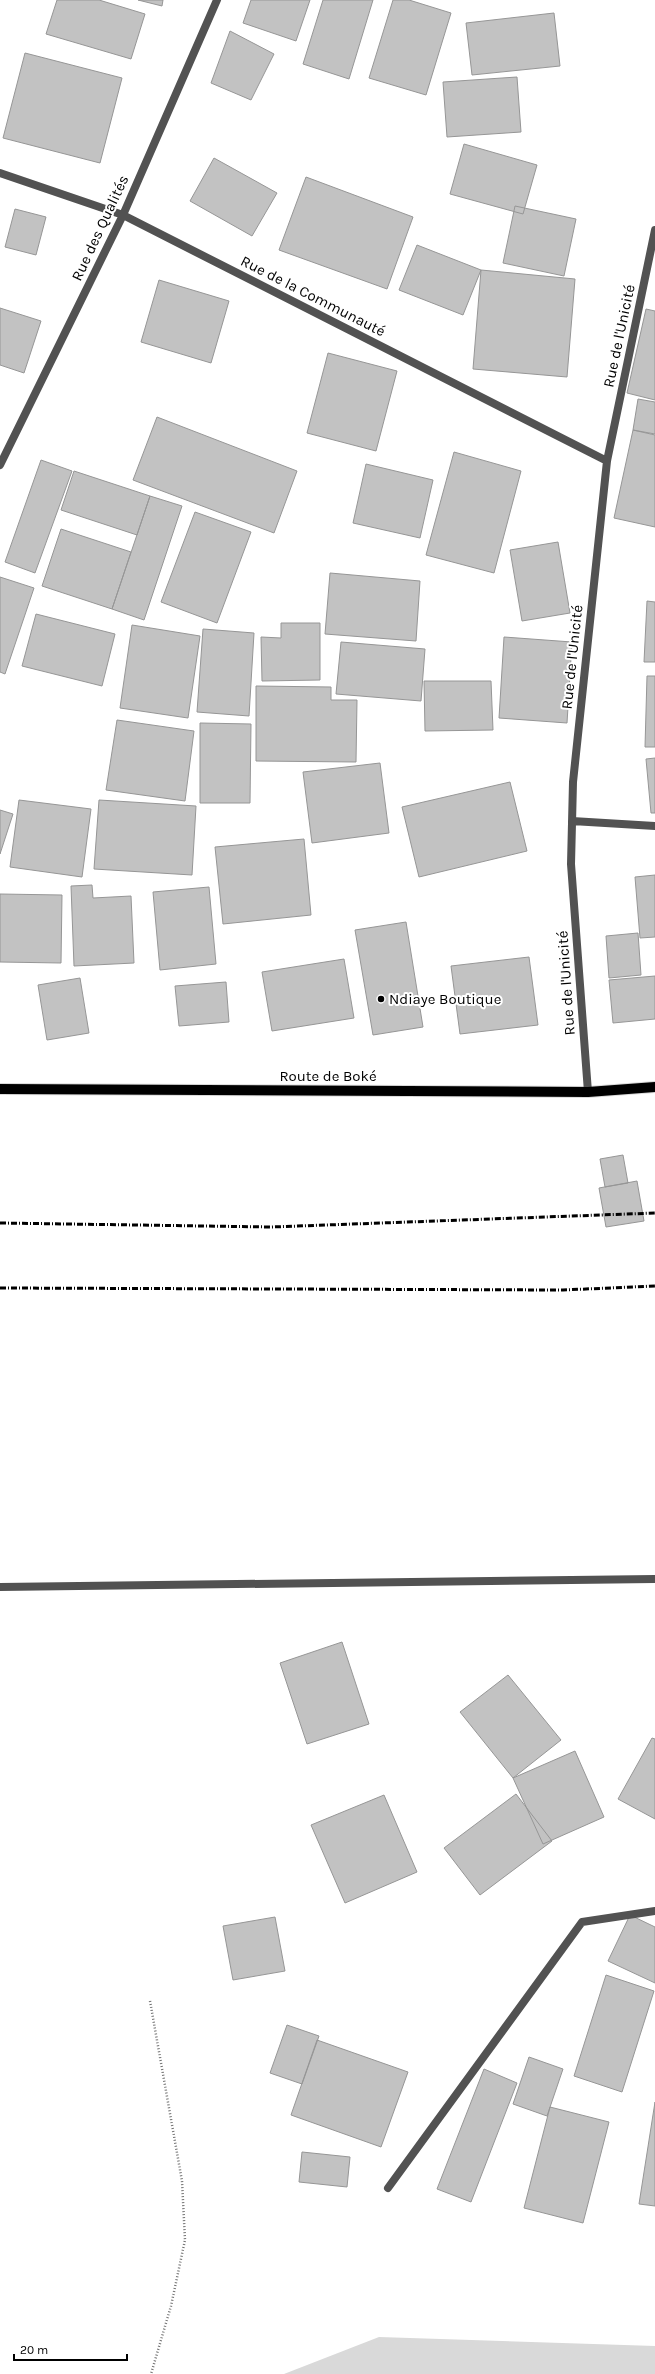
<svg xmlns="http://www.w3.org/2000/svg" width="655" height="2374" viewBox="0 0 655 2374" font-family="Karla,sans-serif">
<rect width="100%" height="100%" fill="#fff"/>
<path fill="#d9d9d9" d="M379,2337l276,9v28h-371z"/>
<path fill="#c2c2c2" stroke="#969696" d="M57,0h42l46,14 -14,45 -85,-25z
M138,0h25l-1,6z
M251,0h59l-14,41 -53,-18z
M323,0h50l-24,79 -46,-15z
M393,0h16l42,13 -25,82 -57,-17z
M554,13l6,53 -88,9 -6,-52z
M230,31l44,23 -23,46 -40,-17z
M25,53l97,25 -22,85 -97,-25z
M517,77l4,55 -74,5 -4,-55z
M464,144l73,21 -14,49 -73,-20z
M214,158l63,35 -25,43 -62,-35z
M306,177l107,40 -26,72 -108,-39z
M515,206l61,13 -12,57 -61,-13z
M15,209l31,8 -10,38 -31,-8z
M417,245l64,25 -18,45 -64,-25z
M481,270l94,9 -8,98 -94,-8z
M159,280l70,21 -18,62 -70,-21z
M0,308l41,13 -17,52 -24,-8z
M646,309l9,2v89l-28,-7z
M328,353l69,18 -21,80 -69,-18z
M638,399l17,3v32l-22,-4z
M157,417l140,54 -23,62 -141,-53z
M633,430l22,5v92l-41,-9z
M454,452l67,19 -27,102 -68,-18z
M41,460l31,11 -37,102 -30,-11z
M366,464l67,16 -13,58 -67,-15z
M74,471l76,25 -13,39 -76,-25z
M150,496l32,10 -38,114 -32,-11z
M195,512l56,20 -34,91 -56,-21z
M61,529l70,23 -19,57 -70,-23z
M558,542l12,71 -48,8 -12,-71z
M330,573l90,8 -4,60 -91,-7z
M0,577l34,11 -29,86 -5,-2z
M647,601l8,1v60h-11z
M36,614l79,20 -13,52 -80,-20z
M281,623h39v57l-58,1 -1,-44 20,1z
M132,625l68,11 -12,82 -68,-10z
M203,629l51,4 -5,83 -52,-4z
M504,637l68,5 -5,81 -68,-5z
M341,642l84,7 -4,52 -85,-7z
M647,676h8v71h-10z
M424,681h67l2,49 -68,1z
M256,686l75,1v13h26l-1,62 -100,-1z
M117,720l77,11 -9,70 -79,-11z
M200,723l51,1 -1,79h-50z
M655,758v55h-4l-5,-54z
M380,763l9,70 -77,10 -9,-71z
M510,782l17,69 -108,26 -17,-70z
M19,800l72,9 -9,68 -72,-10z
M99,800l97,6 -4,69 -98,-6z
M0,810l13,4 -13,40z
M304,839l7,76 -88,9 -8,-77z
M655,875v62l-15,1 -5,-61z
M92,885l1,13 38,-2 3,67 -60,3 -3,-80z
M209,887l7,77 -56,6 -7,-78z
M0,894l62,1 -1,68 -61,-1z
M406,922l17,105 -50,8 -18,-105z
M638,933l3,42 -32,3 -3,-42z
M529,957l9,68 -78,9 -9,-68z
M344,959l10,59 -82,13 -10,-59z
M655,976v43l-42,4 -4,-43z
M80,978l9,55 -42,7 -9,-55z
M226,982l3,40 -50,4 -4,-40z
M623,1155l5,28 -23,4 -5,-28z
M637,1181l7,40 -38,6 -7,-39z
M342,1642l27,82 -62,20 -27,-81z
M508,1675l53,65 -48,38 -53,-66z
M652,1738l3,1v80l-37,-20z
M575,1751l29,66 -61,27 -30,-66z
M516,1794l36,47 -72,54 -36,-47z
M384,1795l33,77 -72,31 -34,-78z
M630,1915l25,12v56l-47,-22z
M275,1917l10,54 -52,9 -10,-54z
M606,1975l48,16 -32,101 -48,-16z
M287,2025l32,11 -17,48 -32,-11z
M317,2040l91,32 -27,75 -90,-32z
M529,2057l34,12 -16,47 -34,-12z
M484,2069l33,14 -46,119 -34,-13z
M655,2102v104l-16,-2z
M550,2107l59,15 -26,101 -59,-15z
M302,2152l48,5 -3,30 -48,-5z"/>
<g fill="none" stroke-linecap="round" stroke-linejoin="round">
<defs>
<path id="primary" d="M0,1089l588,3 67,-5"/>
</defs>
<use href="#primary" stroke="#dbdbdb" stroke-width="12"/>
<path stroke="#747474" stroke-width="2.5" stroke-dasharray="1 2" stroke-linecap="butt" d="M150,2001l32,180 3,59 -14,66 -20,68"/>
<path stroke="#525252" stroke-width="8" d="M0,1587l655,-8"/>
<path stroke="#525252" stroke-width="8" d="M0,173l123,42 484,246
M0,465l123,-250 94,-215
M572,821l83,5
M588,1092l-17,-228 2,-82 34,-321 48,-231
M388,2188l194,-266 73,-11"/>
<use href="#primary" stroke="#000" stroke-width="10"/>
<path stroke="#000" stroke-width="3" stroke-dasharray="6 2 1 2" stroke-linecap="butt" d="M0,1223l271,4 384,-14
M0,1288l563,2 92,-4"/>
</g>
<circle fill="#000" stroke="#fff" stroke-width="1.5" cx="381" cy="999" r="4"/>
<g text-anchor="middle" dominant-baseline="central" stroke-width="4" stroke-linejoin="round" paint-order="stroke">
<g font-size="15" fill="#000" stroke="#fff">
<text transform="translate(100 228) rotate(-65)">Rue des Qualités</text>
<text transform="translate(313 296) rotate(27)">Rue de la Communauté</text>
<text transform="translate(619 336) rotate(-78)">Rue de l'Unicité</text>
<text transform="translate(572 657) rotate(-84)">Rue de l'Unicité</text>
<text transform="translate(566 983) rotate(-94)">Rue de l'Unicité</text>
<text x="328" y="1076">Route de Boké</text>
</g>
<g font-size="15" fill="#000" stroke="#fff" text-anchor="start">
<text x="389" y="999">Ndiaye Boutique</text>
</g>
</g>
<path d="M14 2354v6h113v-6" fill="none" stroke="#000000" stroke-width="2"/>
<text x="20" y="2354" font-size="12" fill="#000000" stroke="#ffffff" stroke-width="3" paint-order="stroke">20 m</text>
</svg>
